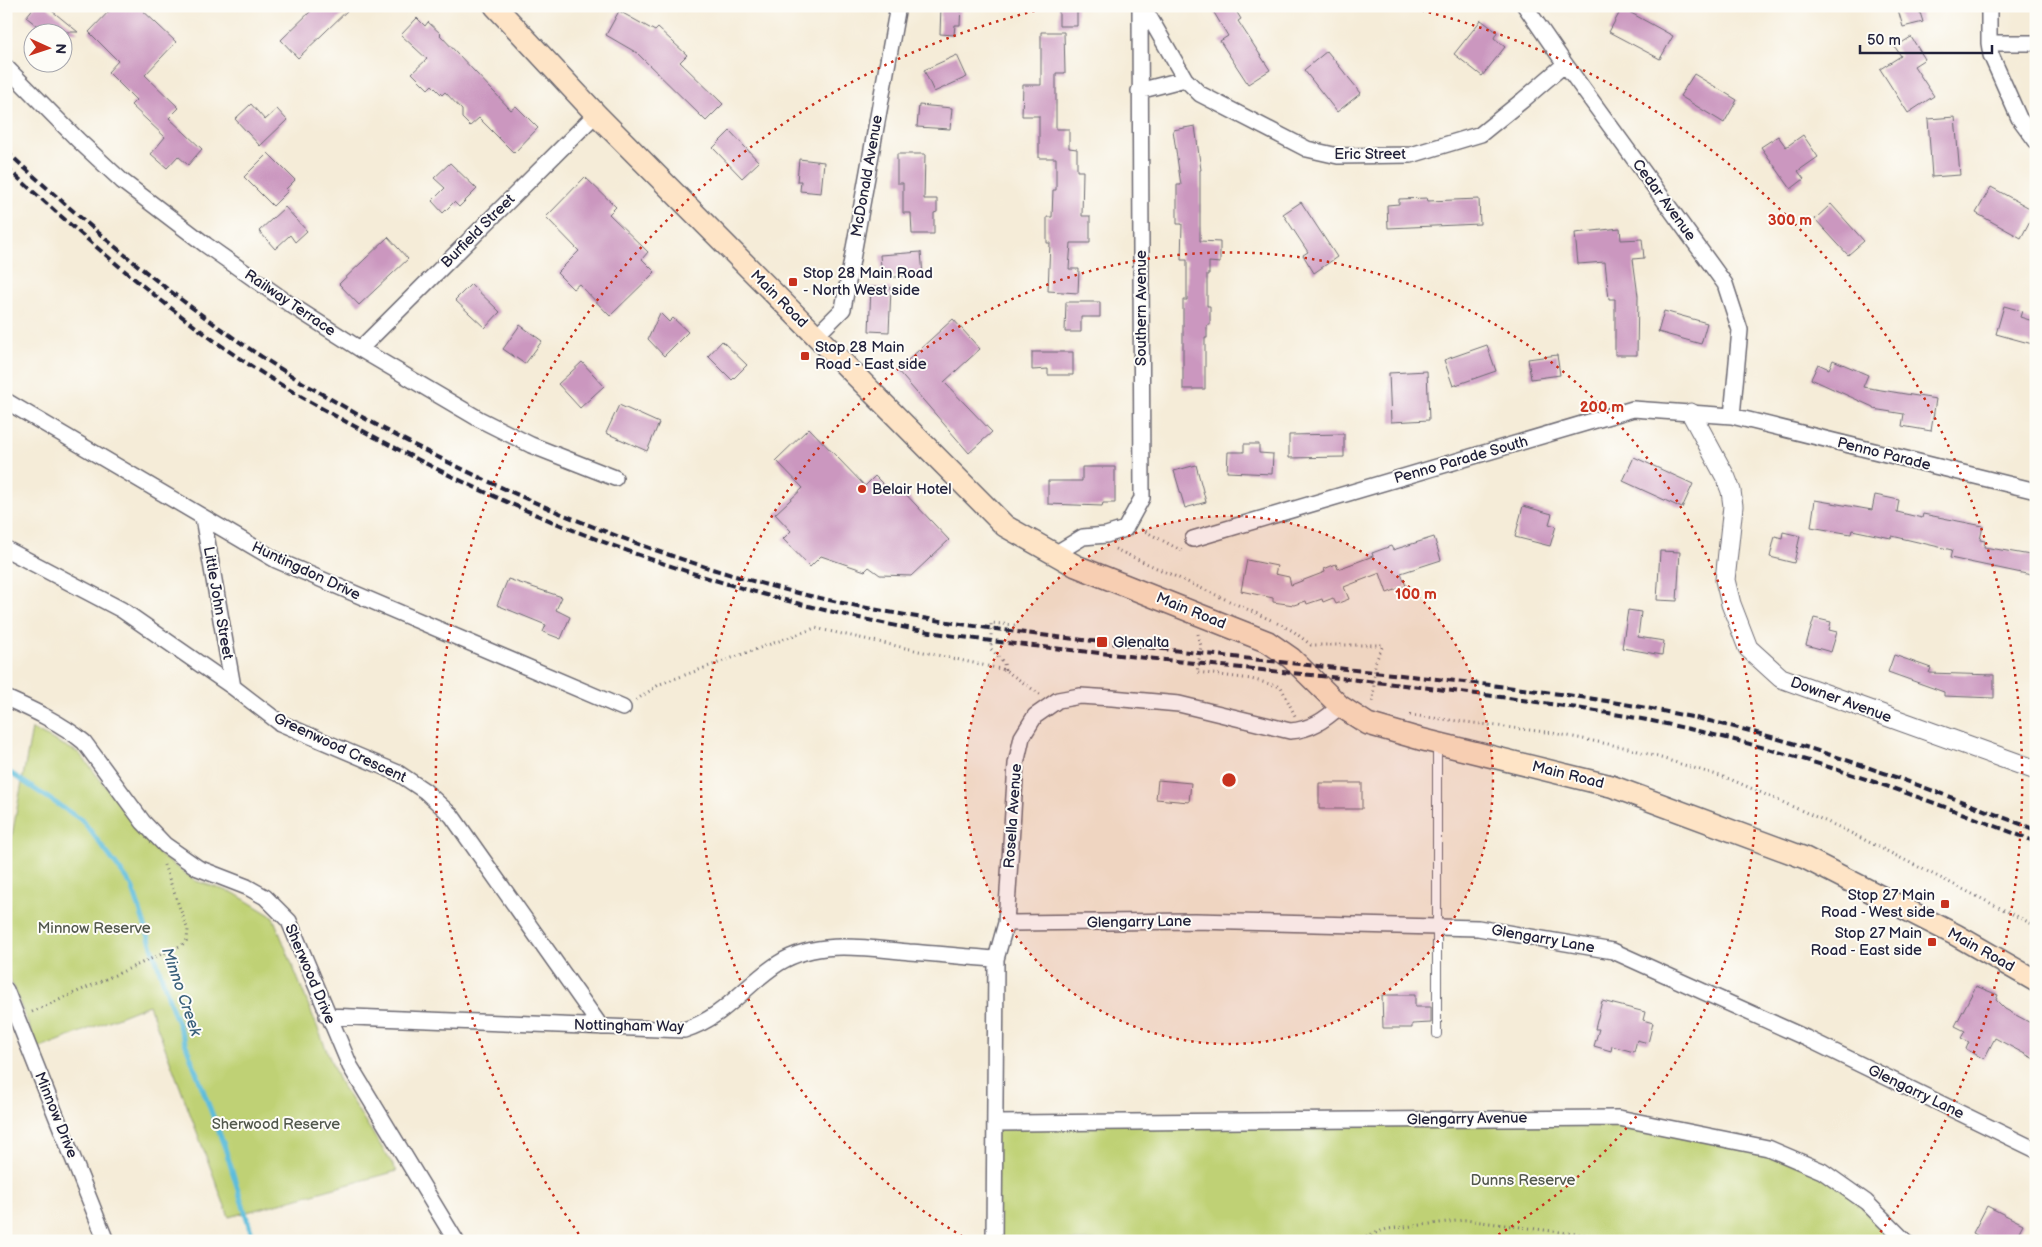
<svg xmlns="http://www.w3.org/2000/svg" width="2042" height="1247" viewBox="0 0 2042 1247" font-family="'Balsamiq Sans',sans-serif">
<rect width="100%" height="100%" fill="#fdfcf7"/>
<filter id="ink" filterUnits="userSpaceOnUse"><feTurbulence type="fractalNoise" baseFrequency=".02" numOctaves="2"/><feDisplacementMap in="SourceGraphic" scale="10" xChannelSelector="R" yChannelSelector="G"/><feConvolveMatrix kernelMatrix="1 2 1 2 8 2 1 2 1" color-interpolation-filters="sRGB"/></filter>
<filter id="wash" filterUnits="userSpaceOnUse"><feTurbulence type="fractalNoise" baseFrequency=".0096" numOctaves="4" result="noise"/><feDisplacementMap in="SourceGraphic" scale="20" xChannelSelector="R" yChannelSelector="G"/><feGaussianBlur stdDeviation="1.12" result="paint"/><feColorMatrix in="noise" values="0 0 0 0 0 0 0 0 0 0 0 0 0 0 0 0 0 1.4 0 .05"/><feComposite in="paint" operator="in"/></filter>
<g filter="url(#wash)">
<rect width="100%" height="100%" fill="#f5ecd8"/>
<path fill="#bfd174" stroke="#707a58" d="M32,729l47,24 82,103 35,25 38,12 39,24 66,164 58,90 -168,46 -80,-212 -111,44 -32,-80v-102z
M1619,1118l149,30 54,23 83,70h-911l1,-118z"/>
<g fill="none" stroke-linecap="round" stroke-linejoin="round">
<path stroke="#5dbddb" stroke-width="5" d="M6,770l77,51 49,65 40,122 53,140 29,93"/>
</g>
<g id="blocks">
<path fill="#cb97bf" d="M35,6h11l32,26h-33l-19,-15z
M114,6h24l38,36 -31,33 34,33 -10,10 33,31 -14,16 -10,-9 -11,12 -16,-14 14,-17 -34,-32 5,-5 -28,-28 10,-11 -29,-29z
M316,6h36l-54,52 -17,-18z
M941,6h20l-1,19h-5l-1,10 -14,-1z
M1059,6h18v20h-18z
M1210,6h23l8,13 -3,2 32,49 -22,14 -28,-43 8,-5z
M1897,6h21l5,16 -20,5z
M1622,8l51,28 -13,23 -51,-27z
M619,11l36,20 3,-3 29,27 -7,7 43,42 -17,17 -69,-68 -31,-18z
M417,18l8,8 3,-4 13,12 -1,1 71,75 5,-4 22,22 -24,25 -35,-35 -9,8 -8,-8v-8l-17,-18 -3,3 -10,-10 -4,4 -16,-16 15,-14 -26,-24z
M1481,20l16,12 -3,6 11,9 -23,29 -28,-22z
M1041,32h23l1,41h-9v56h13v19l8,1v22h6l-1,45h8v27h-19l-2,26h10l-1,24 -30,-2 2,-48h-3v-26h5l1,-27h3v-32h-17v-42h-17l1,-31h18z
M1911,37l14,22 -11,7 20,30 -26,17 -28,-44 21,-13 -6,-9z
M1327,51l34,42 -24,19 -33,-42z
M957,55l10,22 -33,15 -10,-22z
M1694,74l43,26 -13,23 -44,-27z
M251,104l14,16 12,-11 10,11 -27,26 -25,-27z
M919,105l33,3 -2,21 -33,-2z
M1955,117l5,58 -28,2 -4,-58z
M1195,126l6,44h-1v71l20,1v21l-11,-1v12h-2v32h3v19h-3v13h-2v51h-22v-89h4v-40h-6l1,-36h-5v-39h4l-8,-55z
M730,131l29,31 -17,16 -29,-30z
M1803,135l15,22 -20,14 6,8 -13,10 -30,-42 17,-11 8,11z
M268,153l27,27 -9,9 2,2 -15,15 -29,-29z
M897,154h28l-1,45h13v13l-3,1v21h-22l-1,-21h-8v-30h-6z
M799,159l25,3 -3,31 -21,-2 1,-10h-4z
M450,163l27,26 -18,18 -5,-5 -11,11 -11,-12 13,-13 -11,-10z
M585,177l31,30 -7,7 39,38 -6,7 13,13 -45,44 -31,-32 -6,5 -16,-16 22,-22 -33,-34z
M1991,187l44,24 -14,27 -45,-25z
M1427,198l1,3 51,-2 1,25 -92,4 -1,-23 12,-1v-5z
M1301,202l36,55 -23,16 -11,-18 5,-3 -25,-38z
M1831,204l33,37 -16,14 -33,-36z
M285,207l22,24 -12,11 -5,-7 -15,14 -16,-18z
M1620,228l1,12 21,-1 2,19 -11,1 5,37 -1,59h-22v-56h-6l-4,-37 -27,2 -3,-31z
M388,237l20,22 -49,46 -20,-21z
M921,252l2,23 -41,3 -2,-23z
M471,284l29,28 -15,16 -30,-28z
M871,287l20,1 -2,44 -20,-1z
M1066,302h34v15h-19v15h-16z
M2004,306l18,5 -2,6 16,5v23l-40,-11z
M1664,311l43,12 -6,21 -43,-12z
M660,313l9,9 4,-4 15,14 -24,24 -16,-17z
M953,319l27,30 -36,33 48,50 -23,21 -72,-83z
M520,325l22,16 -17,23 -22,-15z
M722,341l25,24 -15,15 -24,-24z
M1487,345l9,26 -43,15 -9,-26z
M1032,352h41v23h-25v-6l-16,1z
M1557,355l3,20 -29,4 -3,-20z
M1833,360l35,15 -5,12 73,12 -5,32 -29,-5 2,-12 -31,-5v-2l-62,-28 7,-15 11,5z
M582,362l22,24 -24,22 -22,-24z
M1427,371l2,49 -38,2 -2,-49z
M619,405l40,18 -12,28 -41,-18z
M809,428l56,58 10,-10 18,18 7,-6 49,52 -38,36 -31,-1 -11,-8 -4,4 -44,-15 -11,11 -27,-28 8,-8 -16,-17 28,-26 -27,-28z
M1344,434v23l-55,1v-23z
M1244,444h15v9l14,1 -1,20 -45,-2 1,-20h16z
M1634,457l59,27 -11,24 -59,-27z
M1196,465l10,37 -21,6 -11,-37z
M1082,467h33v36h-12l-1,3 -54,-2v-23h34z
M1875,495l24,5 -2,12 25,6 1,-4 60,12 -3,14 5,1 -1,6 52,9v20l-86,-18 2,-8 -60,-14 -1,2 -39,-8 -1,4 -40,-7 4,-27 57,10z
M1523,506l29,8 -3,10 7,2 -6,20 -35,-9z
M1783,532l17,4 -6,27 -24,-6 5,-21 7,2z
M1434,537l7,23 -40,13 5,13 -19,7 -7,-20 -36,14 5,12 -13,5 -3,-6 -10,4 -1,-3 -15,5 -1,-3 -12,4 -21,-3v-4l-32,-7 6,-31 30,6 -2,8 14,3 2,8 34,-13 -1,-3 12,-5 2,5 35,-13 -1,-3 19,-7 2,4z
M1660,551l20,1 -3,49 -20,-1z
M508,579l54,18 -6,13 14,7 -9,22 -18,-7 3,-7 -49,-20z
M1628,610l13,2 -3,25 26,4 -2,14 -40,-7z
M1814,618l17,4 -2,8 8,2 -6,20 -25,-7z
M1894,655l37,13 -2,5 65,2v23l-50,-2v-4l-56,-20z
M1158,780l33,3 -2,19 -33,-3z
M1319,783h43v26h-43z
M1976,986l22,9 -2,5 9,9 31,17v34l-41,-22 -11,21 -18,-10 3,-7 -8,-4 4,-7 -10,-5z
M1382,995h33v12h16v16l-19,1v4h-29z
M1602,1001l43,11 -2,8 10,3 -5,20 -11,-3 -3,12 -22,-6 -1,5 -17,-5 5,-17h-4z
M1987,1206l36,18 -9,17h-26l-15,-8z"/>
</g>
</g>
<g filter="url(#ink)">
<use href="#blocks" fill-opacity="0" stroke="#6c6972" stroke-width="1"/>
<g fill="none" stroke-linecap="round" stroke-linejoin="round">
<defs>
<path id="service" d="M1437,744v290"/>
<path id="minor" d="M1143,6l42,73
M1525,6l40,58 160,220 15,46 -8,86
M1989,6v37l2,12 28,63 17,23
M1989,43h47
M6,67l72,73 44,41 84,64 85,60 69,44 119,70 52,26 84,33
M1139,91l46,-12 15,15 107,55 31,7 73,-1 70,-21 42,-34 42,-36
M816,336l27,-27 55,-303
M360,349l236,-235
M6,401l270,159 347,148
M203,518l30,169
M1193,539l440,-130 99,7 304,75
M6,549l116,61 111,77 47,36 118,50 27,18 27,25 149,211
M1055,554l28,-17 23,-2 19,-6 17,-31 -2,-492
M6,698c27,12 55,25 78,44l59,80 22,23 33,23 49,19 18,10 24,24 61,145 106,175
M1006,923l189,-2 283,7 135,23 193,87 230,112
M6,990l100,251
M327,1016l357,14c42,-13 60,-45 95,-67 39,-24 87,-15 130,-11 29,2 58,5 87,7
M995,1123l624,-5 149,30 54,23 44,31 39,39
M994,1241l2,-282 10,-36 10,-159 6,-27 13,-21 23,-16 22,-4 32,2 67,6 111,27c20,-1 35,-11 50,-25"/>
<path id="tertiary" d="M1691,413l35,65 5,13 2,15 -8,74 6,24 17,44 33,30 255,92"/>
<path id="secondary" d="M495,6l101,108 409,412 71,40 192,76 23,16 49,48 28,18 52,15 191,47 194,72 151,77 80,46"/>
</defs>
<use href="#service" stroke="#6c6972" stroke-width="10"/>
<use href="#minor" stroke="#6c6972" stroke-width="18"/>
<use href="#tertiary" stroke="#6c6972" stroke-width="21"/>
<use href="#secondary" stroke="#6c6972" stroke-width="24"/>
<path stroke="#6c6972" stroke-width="3" stroke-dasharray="1 4" stroke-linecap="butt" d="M1141,529l41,22
M1115,549l156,71
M1277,623l16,8 18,14h72l-8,18 -2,40
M1198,634l3,12 -4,26 54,7 30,8 14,29
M1005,670l-1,-7 -13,-14v-26l24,2
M636,700l24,-16 155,-56 190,42 36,25
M1410,715l143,18 75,15 102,31 111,49 195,98
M32,1012l150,-67 5,-5 1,-10 -24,-65
M1009,1240l31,1
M1352,1241l35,-12 78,-9 167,21"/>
<use href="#service" stroke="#fff" stroke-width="8"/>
<use href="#minor" stroke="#fff" stroke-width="15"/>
<use href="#tertiary" stroke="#fff" stroke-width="19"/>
<use href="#secondary" stroke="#fee4c6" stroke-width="21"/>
<path stroke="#22223b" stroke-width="4" stroke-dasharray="8 4" stroke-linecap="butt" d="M6,151c68,62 137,122 211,175 62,45 129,83 197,119 123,63 253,116 388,149 111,26 223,40 336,52 91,11 181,20 272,30 91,10 182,20 272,39 121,25 238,70 354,115
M6,167c65,59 131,117 202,169 55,41 117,75 178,107 159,84 316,142 492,179 82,18 167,25 250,34 156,17 313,30 468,55 152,24 297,74 440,131"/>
</g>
</g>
<circle cx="1229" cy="780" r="264" fill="#c8321e" fill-opacity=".12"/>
<g fill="none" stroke="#c8321e" stroke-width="2.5" stroke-dasharray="2.5 5">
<circle cx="1229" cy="780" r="264"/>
<path d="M969 1240A528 528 0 1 1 1489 1240"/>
<path d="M583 1240A793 793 0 0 1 1051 7M1407 7A793 793 0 0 1 1875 1240"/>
</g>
<g fill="#c8321e" stroke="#fdfcf7" stroke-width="2">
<rect x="788" y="277" width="10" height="10" rx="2.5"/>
<rect x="800" y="351" width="10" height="10" rx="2.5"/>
<circle cx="862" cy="489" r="5"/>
<rect x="1096" y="636" width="12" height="12" rx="2.5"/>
<rect x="1940" y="899" width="10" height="10" rx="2.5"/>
<rect x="1927" y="937" width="10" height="10" rx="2.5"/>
</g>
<g text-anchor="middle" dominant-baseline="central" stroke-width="4" stroke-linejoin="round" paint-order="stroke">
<g font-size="15" fill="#22223b" stroke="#fdfcf7">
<text x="1370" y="154">Eric Street</text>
<text transform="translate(867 176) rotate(-80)">McDonald Avenue</text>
<text transform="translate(1664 200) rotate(54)">Cedar Avenue</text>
<text transform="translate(478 231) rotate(-45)">Burfield Street</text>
<text transform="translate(779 299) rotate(45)">Main Road</text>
<text transform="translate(290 303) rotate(34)">Railway Terrace</text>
<text transform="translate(1141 308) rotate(-90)">Southern Avenue</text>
<text transform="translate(1884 454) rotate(14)">Penno Parade</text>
<text transform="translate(1461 460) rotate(-16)">Penno Parade South</text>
<text transform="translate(306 571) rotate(25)">Huntingdon Drive</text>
<text transform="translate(218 603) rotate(80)">Little John Street</text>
<text transform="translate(1191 611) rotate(22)">Main Road</text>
<text transform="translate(1841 700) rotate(20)">Downer Avenue</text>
<text transform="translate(340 748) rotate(25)">Greenwood Crescent</text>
<text transform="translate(1568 775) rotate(14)">Main Road</text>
<text transform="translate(1013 816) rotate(-86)">Rosella Avenue</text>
<text transform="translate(1139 922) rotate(-1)">Glengarry Lane</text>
<text transform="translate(1543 939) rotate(10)">Glengarry Lane</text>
<text transform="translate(1981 950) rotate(29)">Main Road</text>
<text transform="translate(310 974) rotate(67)">Sherwood Drive</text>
<text transform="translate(629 1026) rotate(1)">Nottingham Way</text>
<text transform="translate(1916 1092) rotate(26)">Glengarry Lane</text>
<text transform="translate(56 1115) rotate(68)">Minnow Drive</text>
<text transform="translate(1467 1119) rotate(-1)">Glengarry Avenue</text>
</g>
<g font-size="15" fill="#22223b" stroke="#fdfcf7" text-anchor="start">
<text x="803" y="273">Stop 28 Main Road<tspan x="803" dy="17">- North West side</tspan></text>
<text x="815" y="347">Stop 28 Main<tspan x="815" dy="17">Road - East side</tspan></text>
<text x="872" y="489">Belair Hotel</text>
<text x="1113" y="642">Glenalta</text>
<text x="1935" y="895" text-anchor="end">Stop 27 Main<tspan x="1935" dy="17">Road - West side</tspan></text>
<text x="1922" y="933" text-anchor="end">Stop 27 Main<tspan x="1922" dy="17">Road - East side</tspan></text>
</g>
<g font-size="15" fill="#51574c" stroke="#fdfcf7">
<text x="94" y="928">Minnow Reserve</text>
<text x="276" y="1124">Sherwood Reserve</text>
<text x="1523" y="1180">Dunns Reserve</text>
</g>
<g font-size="16" font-style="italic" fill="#3a607b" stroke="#fdfcf7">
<text transform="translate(181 992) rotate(71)">Minno Creek</text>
</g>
</g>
<circle cx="1229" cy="780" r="8" fill="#c8321e" stroke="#fdfcf7" stroke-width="2.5"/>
<g font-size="15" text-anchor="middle" font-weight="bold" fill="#c8321e" stroke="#fdfcf7" stroke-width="4" stroke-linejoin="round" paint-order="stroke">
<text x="1790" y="225">300 m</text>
<text x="1602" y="412">200 m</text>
<text x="1416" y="599">100 m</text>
</g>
<rect width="2042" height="1247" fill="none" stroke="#fdfcf7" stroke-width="25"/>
<g transform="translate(48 48) rotate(93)"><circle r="24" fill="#fdfcf7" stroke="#a5a5ac"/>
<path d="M0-4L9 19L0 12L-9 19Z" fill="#c8321e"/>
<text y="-8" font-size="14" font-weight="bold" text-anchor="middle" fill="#22223b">N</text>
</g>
<path d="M1860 45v8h132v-8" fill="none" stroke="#22223b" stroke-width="2.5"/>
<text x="1867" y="45" font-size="15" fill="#22223b" stroke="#fdfcf7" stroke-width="4" paint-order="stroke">50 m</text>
</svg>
